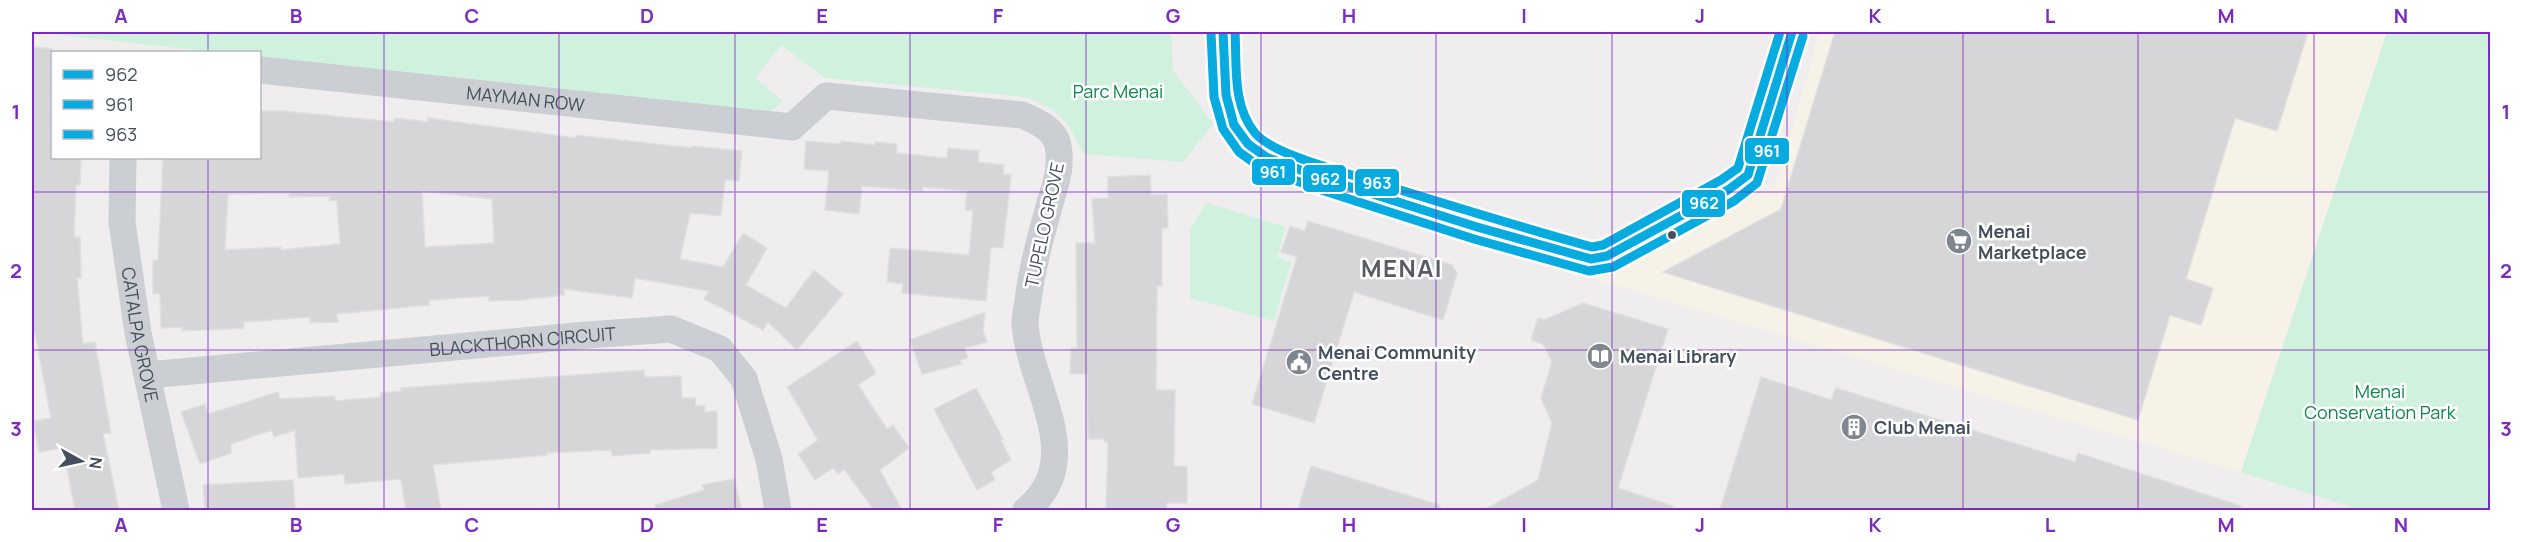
<svg xmlns="http://www.w3.org/2000/svg" width="2522" height="542" viewBox="0 0 2522 542" font-family="Manrope,sans-serif">
<rect width="100%" height="100%" fill="#efeded"/>
<path fill="#f7f2e7" d="M1820,32h567l-146,440 -647,-193 181,-93z"/>
<path fill="#cff1dd" d="M32,32h1139l2,38 40,54 -30,38 -99,-8c-18,-35 -22,-43 -59,-57l-200,-19 -44,-33 -26,33 28,23 -13,11 -510,-55v-5h-45z
M2387,32h103v478h-129l-120,-38z
M1206,203l80,24 -9,30 14,5 -17,59 -84,-23v-69z"/>
<path fill="#d6d5d7" stroke="#e0dfe0" stroke-width="1.5" fill-rule="evenodd" d="M1835,32h473l-31,99 -42,-13 -49,161 27,9 -12,37 -31,-10 -32,105 -475,-148 118,-63z
M32,47l20,2v109h29l-1,27h-4l-2,52h6l1,41h-4l6,66 12,-2 16,91 -8,1 16,76h-44l-12,-62 -24,4 -6,-31 18,-3 -16,-85 -3,1z
M260,111h23l111,11 1,-4 33,4v-4l148,20v-3l116,13v-2l50,5 -3,30 -14,-1 -4,36 -31,-3 -10,46 43,8 20,-34 24,15 -21,37 40,23 28,-38 29,24 -46,56 -29,-28 -5,8 -59,-31 5,-8 -74,-13 -3,20 -68,-9 1,6 -45,5 -31,1v-5l-60,4v5l-92,9 1,8 -28,1v-6l-66,5v6l-62,3v-4l-21,1 -1,-34h-7v-33l5,-1 5,-102h97zM422,191l70,8 2,44 -69,4zM289,193v4l41,-1 -1,4 8,1 3,43 -59,6v-3l-56,3 3,-56z
M806,141l35,3v-3l34,4v-3l22,2 -1,9 51,5 1,-10 31,3 -1,11 26,3 -1,9 8,1 -8,73 -12,-1 -5,54 -84,-8 1,-9 -16,-2 3,-34 79,7 4,-44 -8,-1 2,-19 -44,-4 -1,4 -60,-5 -3,28 -34,-4 4,-39 -25,-2z
M1150,175l1,20 16,-1 1,34h-6v58h-5l-1,104h19l-1,76h13v37h-20l-1,7h-60l2,-68h-3v-3h-17l-1,-65h-17l1,-26h6l-1,-105h19l-3,-44 16,-1v-21z
M1308,221l144,44 5,8 -14,47 -89,-28 -40,131 -62,-19 45,-147 -16,-5 9,-26 15,5z
M1583,303l85,26 -50,159 55,18 -1,4h-188l54,-30 14,-57 -11,-25 11,-36 -9,-18 -12,-4 7,-22 6,2z
M985,312l-2,19 4,11 -22,6 3,10 -8,2 2,4 -40,10 -12,-34z
M857,341l19,32 -18,12 29,44 6,-4 16,23 -29,22 22,40h-28l-30,-41 -6,5 -5,-6 -18,12 -17,-26 20,-14 -31,-53z
M644,370l1,7 36,-1 1,22h13l1,8 9,-1v7l12,-1v37l-67,2v3l-38,3 -1,-6 -64,3v2l-114,10 8,45h-35l-5,-31 -56,5 -1,-10 -46,4 -3,-48 -21,7 -2,-7 -41,14v9l-31,11 -19,-52 24,-8 3,10 70,-22 2,7 55,-3v5l46,-4 -1,-4 21,-2v-3z
M1761,377l70,23 5,-12 239,74 3,-9 163,53 -1,4h-520z
M976,388l27,51 -2,1 10,20 -20,12 4,8 -18,10 -43,-81z
M1311,466l129,39 -1,5h-141z
M734,479l8,31h-86l-1,-5 49,-15 -2,-5z
M293,480l2,30h-90l-2,-25z"/>
<g fill="none" stroke-linecap="round" stroke-linejoin="round">
<g stroke="#cbced2" stroke-width="27">
<path d="M1223,32l3,63 8,30 14,19 18,13 56,21 155,49 114,32 16,-3 121,-66 20,-15 44,-143"/>
<path id="s1" d="M260,70l532,57 34,-31 196,19c14,6 33,14 36,31 4,20 -2,37 -8,57 -9,33 -18,64 -22,98 -1,7 -3,15 -3,23 4,62 64,136 1,186"/>
<path id="s2" d="M123,158l-1,64 16,111 38,177"/>
<path id="s3" d="M148,375l439,-40 84,-6 49,20 24,30 25,80 9,51"/>
</g>
<defs>
<path id="bus-1" d="M1223,32l3,63 8,30 14,19 18,13 56,21 155,49 114,32 16,-3 121,-66 20,-15 44,-143"/>
<path id="bus-2" d="M1211,33l3,64 9,32 16,23 21,15 58,22 156,50 115,32 24,-4 121,-66 23,-18 46,-147"/>
<path id="bus-3" d="M1235,32c2,33 -3,73 20,101 17,21 85,38 113,47 74,23 148,46 224,67l11,-2 118,-65 17,-12 42,-136"/>
</defs>
<use href="#bus-1" stroke="#fff" stroke-width="14"/>
<use href="#bus-2" stroke="#fff" stroke-width="14"/>
<use href="#bus-3" stroke="#fff" stroke-width="14"/>
<use href="#bus-1" stroke="#07abe0" stroke-width="9"/>
<use href="#bus-2" stroke="#07abe0" stroke-width="9"/>
<use href="#bus-3" stroke="#07abe0" stroke-width="9"/>
</g>
<path fill="none" stroke="#7b2cbf" stroke-width="1.5" stroke-opacity="0.55" d="M208,32v20M384,32v478M559,32v478M735,32v478M910,32v478M1086,32v478M1261,32v478M1436,32v478M1612,32v478M1787,32v478M1963,32v478M2138,32v478M2314,32v478M208,158v352M32,192h2458M32,350h2458"/>
<defs>
<symbol id="supermarket-disc" viewBox="-11 -11 22 22"><circle r="9.5" fill="#7f868f" stroke="#fff"/><path d="M-6-5.5h2.5l.6 2H6L4.5 2H-2.5L-4.4-4H-6ZM-1.5 3.2a1.3 1.3 0 1 0 .1 0ZM3 3.2a1.3 1.3 0 1 0 .1 0Z" fill="#fff"/></symbol>
<symbol id="library-disc" viewBox="-11 -11 22 22"><circle r="9.5" fill="#7f868f" stroke="#fff"/><path d="M-6-4Q-3-5.5-.7-3.5V5Q-3 3-6 4ZM6-4Q3-5.5 .7-3.5V5Q3 3 6 4Z" fill="#fff"/></symbol>
<symbol id="civic-disc" viewBox="-11 -11 22 22"><circle r="9.5" fill="#7f868f" stroke="#fff"/><path d="M-.6-6.5H3V-4.5H.6V-3L4-1V1h2V6H-6V1h2V-1L-.6-3ZM-1.2 2.5V6h2.4V2.5Z" fill="#fff"/></symbol>
<symbol id="building-disc" viewBox="-11 -11 22 22"><circle r="9.5" fill="#7f868f" stroke="#fff"/><path d="M-4-6H4V6H1V3H-1V6H-4ZM-2.5-4.3h1.7v1.8h-1.7ZM.8-4.3h1.7v1.8H.8ZM-2.5-1h1.7V.8h-1.7ZM.8-1h1.7V.8H.8Z" fill="#fff"/></symbol>
</defs>
<g fill-rule="evenodd">
<use href="#supermarket-disc" x="1944" y="226" width="30" height="30"/>
<use href="#library-disc" x="1585" y="341" width="30" height="30"/>
<use href="#civic-disc" x="1284" y="347" width="30" height="30"/>
<use href="#building-disc" x="1839" y="412" width="30" height="30"/>
</g>
<circle fill="#434f5c" stroke="#fff" stroke-width="2" cx="1672" cy="235" r="5"/>
<g text-anchor="middle" dominant-baseline="central" stroke-width="5" stroke-linejoin="round" paint-order="stroke">
<g font-size="18" fill="#0c854e" stroke="#fff">
<text x="1118" y="91">Parc Menai</text>
<text x="2380" y="391">Menai<tspan x="2380" dy="21">Conservation Park</tspan></text>
</g>
<g font-size="18" fill="#434f5c" stroke="#fff">
<text stroke="none"><textPath href="#s1" startOffset="267">MAYMAN ROW</textPath></text>
<text transform="translate(1044 225) rotate(-78)">TUPELO GROVE</text>
<text stroke="none"><textPath href="#s2" startOffset="178">CATALPA GROVE</textPath></text>
<text stroke="none"><textPath href="#s3" startOffset="376">BLACKTHORN CIRCUIT</textPath></text>
</g>
<g font-size="18" font-weight="bold" fill="#434f5c" stroke="#fff" text-anchor="start">
<text x="1978" y="231">Menai<tspan x="1978" dy="21">Marketplace</tspan></text>
<text x="1318" y="352">Menai Community<tspan x="1318" dy="21">Centre</tspan></text>
<text x="1620" y="356">Menai Library</text>
<text x="1874" y="427">Club Menai</text>
</g>
<g font-size="24" font-weight="bold" letter-spacing="1.5" fill="#585c62" stroke="#fff">
<text x="1402" y="267">MENAI</text>
</g>
</g>
<g stroke="#fff" stroke-width="2">
<rect x="1744" y="137" width="46" height="28" rx="6" fill="#07abe0"/>
<rect x="1251" y="158" width="45" height="28" rx="6" fill="#07abe0"/>
<rect x="1302" y="164" width="45" height="29" rx="6" fill="#07abe0"/>
<rect x="1354" y="168" width="46" height="29" rx="6" fill="#07abe0"/>
<rect x="1681" y="189" width="45" height="29" rx="6" fill="#07abe0"/>
</g>
<g font-size="16" text-anchor="middle" font-weight="bold" fill="#fff">
<text x="1767" y="157">961</text>
<text x="1273" y="178">961</text>
<text x="1325" y="185">962</text>
<text x="1377" y="189">963</text>
<text x="1704" y="209">962</text>
</g>
<rect width="2522" height="542" fill="none" stroke="#ffffff" stroke-width="66"/>
<rect x="51" y="51" width="210" height="108" fill="#ffffff" stroke="#b4b9be" stroke-width="1.5"/>
<rect x="63" y="70" width="30" height="9" fill="#07abe0" stroke="#b4b9be" stroke-width="1.5"/>
<text x="105" y="81" font-size="18" fill="#434f5c">962</text>
<rect x="63" y="100" width="30" height="9" fill="#07abe0" stroke="#b4b9be" stroke-width="1.5"/>
<text x="105" y="111" font-size="18" fill="#434f5c">961</text>
<rect x="63" y="130" width="30" height="9" fill="#07abe0" stroke="#b4b9be" stroke-width="1.5"/>
<text x="105" y="141" font-size="18" fill="#434f5c">963</text>
<g transform="translate(81 461) rotate(98)" stroke="#ffffff" stroke-width="4.5" paint-order="stroke">
<path d="M0-4.5L10 22L0 15L-10 22Z" fill="#434f5c"/>
<text y="-9" font-size="16" font-weight="bold" text-anchor="middle" fill="#434f5c">N</text>
</g>
<rect x="33" y="33" width="2456" height="476" fill="none" stroke="#7b2cbf" stroke-width="2"/>
<g font-size="20" text-anchor="middle" font-weight="bold" fill="#7b2cbf">
<text x="121" y="23">A</text>
<text x="296" y="23">B</text>
<text x="472" y="23">C</text>
<text x="647" y="23">D</text>
<text x="822" y="23">E</text>
<text x="998" y="23">F</text>
<text x="1173" y="23">G</text>
<text x="1349" y="23">H</text>
<text x="1524" y="23">I</text>
<text x="1700" y="23">J</text>
<text x="1875" y="23">K</text>
<text x="2050" y="23">L</text>
<text x="2226" y="23">M</text>
<text x="2401" y="23">N</text>
<text x="16" y="119">1</text>
<text x="2506" y="119">1</text>
<text x="16" y="278">2</text>
<text x="2506" y="278">2</text>
<text x="16" y="436">3</text>
<text x="2506" y="436">3</text>
<text x="121" y="532">A</text>
<text x="296" y="532">B</text>
<text x="472" y="532">C</text>
<text x="647" y="532">D</text>
<text x="822" y="532">E</text>
<text x="998" y="532">F</text>
<text x="1173" y="532">G</text>
<text x="1349" y="532">H</text>
<text x="1524" y="532">I</text>
<text x="1700" y="532">J</text>
<text x="1875" y="532">K</text>
<text x="2050" y="532">L</text>
<text x="2226" y="532">M</text>
<text x="2401" y="532">N</text>
</g>
</svg>
